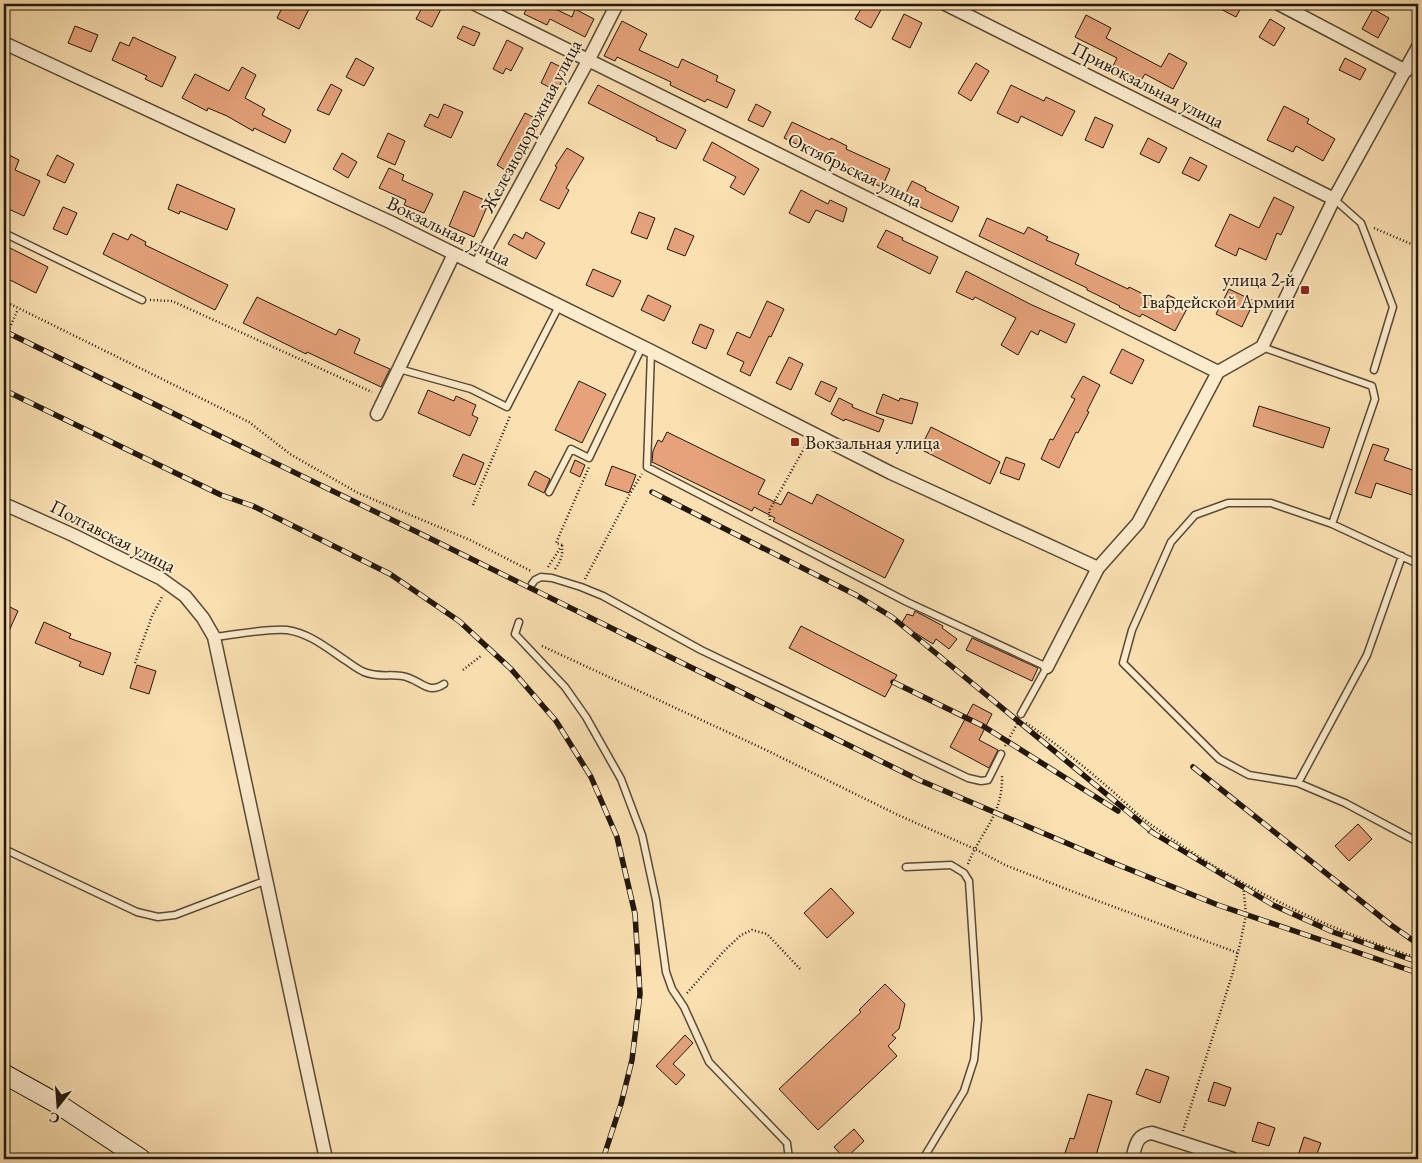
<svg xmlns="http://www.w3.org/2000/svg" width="1422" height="1163" viewBox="0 0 1422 1163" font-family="'EB Garamond',serif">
<rect width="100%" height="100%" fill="#fbe1b2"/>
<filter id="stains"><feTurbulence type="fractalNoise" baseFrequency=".004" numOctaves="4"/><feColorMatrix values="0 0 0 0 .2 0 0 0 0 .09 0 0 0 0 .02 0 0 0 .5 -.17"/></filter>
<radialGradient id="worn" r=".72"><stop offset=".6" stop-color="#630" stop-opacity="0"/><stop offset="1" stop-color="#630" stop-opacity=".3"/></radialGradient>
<path fill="#e6a37b" stroke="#21160c" d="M284,4h15l10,5 -10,20 -22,-11z
M424,4h6l11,5 -9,18 -16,-8z
M529,4h16l27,13 3,-8 19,10 -9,18 -35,-18 -3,6 -23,-11z
M864,4h11l7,4 -11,20 -16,-9z
M1211,4h32l-7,13z
M1373,9l16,9 -11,20 -16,-9z
M904,14l18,9 -12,25 -18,-9z
M1086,15l25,13 -5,10 55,29 8,-14 18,10 -14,26 -28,-15 -5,8 -28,-14 5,-10 -42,-21z
M1270,19l15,9 -11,18 -15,-9z
M622,21l25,13 -8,16 39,18 4,-9 36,17 -2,5 19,9 -8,18 -20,-9 -2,3 -35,-17 1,-3 -54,-25 -2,4 -11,-5z
M75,26l23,9 -7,17 -23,-9z
M463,26l17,7 -6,13 -17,-8z
M133,37l43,20 -14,30 -17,-8 2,-3 -35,-16 8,-18 9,4z
M507,40l16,8 -12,23 -5,-3 -3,6 -10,-5z
M356,58l18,10 -10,18 -18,-9z
M1345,58l21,11 -6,11 -21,-10z
M551,62l16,8 -10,21 -16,-8z
M976,63l13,8 -18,30 -13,-8z
M242,67l14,8 -11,23 20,11 -3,6 29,15 -6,13 -31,-15 -1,3 -26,-15 -19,-8 -1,3 -25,-13 13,-24 34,17z
M331,84l11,6 -13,25 -12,-5z
M598,85l88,45 -10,19 -20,-9 1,-2 -69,-35z
M1011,85l33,16 2,-4 29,14 -13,25 -41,-20 -3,7 -21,-10z
M444,104l19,8 -12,26 -27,-12 6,-12 8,4z
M756,104l15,8 -8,15 -15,-7z
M1284,106l25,13 -2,4 28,16 -12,22 -27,-15 -3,6 -26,-12z
M525,113l16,8 -28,54 -16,-10z
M1095,117l18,8 -10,23 -18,-8z
M792,122l38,18 1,-2 16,8 -1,3 44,20 -8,18 -24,-10 1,-3 -75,-36z
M388,133l17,8 -10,24 -18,-8z
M1148,138l19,10 -8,15 -19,-9z
M712,142l47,27 -15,26 -14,-8 6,-10 -33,-17z
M567,148l17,10 -18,30 3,2 -10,19 -19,-9 17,-33 -2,-1z
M342,153l15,9 -9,16 -15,-9z
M7,154l12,6 -4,10 25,11 -16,35 -20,-9v-45z
M57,155l17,9 -9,19 -18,-8z
M1190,157l17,9 -8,15 -17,-8z
M389,168l15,7 -2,5 31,14 -9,19 -20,-8 2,-5 -27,-12z
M912,181l14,7 -1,2 34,17 -7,15 -49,-23z
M177,184l58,25 -8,21 -47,-19 -1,3 -11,-5z
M801,190l27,14 2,-4 17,8 -4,14 -27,-12 -7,13 -20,-10z
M464,191l25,11 -15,35 -25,-11z
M1274,197l20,10 -13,28 -4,-2 -11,27 -27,-12 -3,8 -21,-10 15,-32 29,14z
M63,207l14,6 -10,22 -14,-6z
M639,212l16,6 -8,21 -16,-6z
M987,218l37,16 4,-7 20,10 -2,3 33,14 -4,10 53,25 1,-2 34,17 5,-9 21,10 -14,26 -33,-17 -2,3 -21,-10 1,-1 -33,-16v-2l-108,-52z
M675,228l19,8 -9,20 -18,-7z
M886,230l17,8 -1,2 36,17 -8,17 -53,-27z
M526,232l19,11 -9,16 -28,-15 6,-10 9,5z
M113,233l15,7 3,-6 15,8 -1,3 83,40 -13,25 -112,-56z
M8,247l40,20 -12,26 -32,-16v-22z
M593,269l28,12 -8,16 -27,-12z
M966,271l66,34 43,19 -9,19 -26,-13 -2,5 -7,-4 -13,24 -17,-10 15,-27 -41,-21 -2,3 -17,-8z
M1229,289l25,12 -12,26 -26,-13z
M648,295l23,11 -7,15 -23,-11z
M257,297l79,38 3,-6 21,10 -6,14 36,16 -9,18 -74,-35 -1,2 -63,-31z
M767,301l17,8 -13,28 -2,-1 -19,40 -10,-5 4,-9 -17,-8 10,-22 13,6z
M700,324l14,6 -8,19 -14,-6z
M1122,349l22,11 -12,24 -22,-11z
M789,357l14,7 -12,26 -15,-7z
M1083,376l17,9 -13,26 2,1 -11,21 -2,-1 -17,36 -18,-9 9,-20 3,1 22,-41 -4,-2z
M579,381l27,13 -24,49 -27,-13z
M821,381l16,7 -7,14 -15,-8z
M428,390l26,11 2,-5 20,9 -4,10 6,3 -8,18 -52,-23z
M883,394l16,7 1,-3 18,5 -6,21 -36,-11z
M839,398l14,7 -1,2 32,13 -5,12 -34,-13 -1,2 -13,-7z
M1259,406l71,22 -7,20 -70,-22z
M931,427l69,35 -10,22 -70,-35z
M667,432l98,48 -7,14 23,11 7,-13 24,12 5,-10 87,46 -19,38 -112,-57 2,-3 -21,-11 -2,4 -100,-49 1,-11 5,-11 4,2z
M1373,444l16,5 -5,11 34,12v25l-42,-14 -5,15 -16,-5z
M463,454l21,9 -9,22 -22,-9z
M1006,457l19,7 -6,16 -19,-7z
M575,460l10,5 -5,12 -10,-5z
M612,466l24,9 -7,18 -24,-8z
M535,471l15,8 -6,14 -16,-8z
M4,604l14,7 -14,31z
M915,611l28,15 -1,2 15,11 -8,10 -13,-10 -3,5 -32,-20 6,-10 6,2z
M44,622l27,12 -2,4 42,15 -8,22 -24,-9 2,-4 -46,-19z
M801,626l96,49 -12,22 -96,-49z
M972,638l66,30 -6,13 -66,-31z
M137,665l19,6 -7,23 -19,-6z
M973,704l19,10 -13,26 19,10 -9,18 -39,-21z
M1358,824l14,15 -23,22 -14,-15z
M831,888l23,25 -27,25 -23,-25z
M885,984l20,20 -6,25 -7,6 4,3 -8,8 9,10 -79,74 -39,-41 82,-77 -2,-2z
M685,1035l8,8 -20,21 12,11 -9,10 -20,-19z
M1146,1069l23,8 -9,26 -24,-9z
M1214,1082l17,6 -6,18 -17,-5z
M1088,1094l24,7 -17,58h-32l7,-21 4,1z
M1258,1122l17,6 -6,18 -17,-5z
M854,1129l10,12 -19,18 -11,-12z
M1304,1137l17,6 -6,16h-8l-9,-3z"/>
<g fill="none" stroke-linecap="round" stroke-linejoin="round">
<defs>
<path id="service" d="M1334,199l27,24 32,84 -19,63
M4,233l138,67
M1262,347l110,39 3,13 -43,125
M651,352l-4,115 260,135 140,65 -26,47
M399,369l72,20 36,18 52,-101
M549,492l22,-43 18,9 53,-111
M1418,564l-86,-40 -61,-21h-43l-33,12 -24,27 -39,88 -9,33 96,96 30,16 49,8 47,20 73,39
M532,584l3,-4 6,-3 11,1 29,9 22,9 98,54 267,128 13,3 7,-1 13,-26
M519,622l-4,12 50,53 21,30 35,62 21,56 14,65 10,72 6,17 12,18 25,55 78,81 2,16
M214,637c21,-2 53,-9 73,-7 22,3 40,18 58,30 6,4 12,9 19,12 17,7 31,0 45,6 14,5 20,16 35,6
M1298,783l69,-128 35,-99
M4,849l133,63 21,5 17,-2 92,-35
M906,867l45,-2 13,8 5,8 9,138 -4,41 -10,31 -41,68"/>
<path id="minor" d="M475,4l743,368
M945,4l389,195
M1279,4l127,67
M4,43l386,179 261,129 240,122 207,95
M477,265l112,-206 28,-55
M1218,372l44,-25 72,-148 84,-152
M377,414l77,-160
M4,504l69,31 87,43 25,18 18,22 11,19 112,522
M1047,667l51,-99 40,-45 80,-151
M1132,1159c4,-14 4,-24 20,-26l81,26"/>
<path id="secondary" d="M4,1074l54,30 83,55"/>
</defs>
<use href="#service" stroke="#584936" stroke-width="9"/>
<use href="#minor" stroke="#584936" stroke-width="15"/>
<use href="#secondary" stroke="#21160c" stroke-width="21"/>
<path stroke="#21160c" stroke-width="2.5" stroke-dasharray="1 2.5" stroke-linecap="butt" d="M1374,228l44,19
M150,300l22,1 200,91
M4,301l245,121 41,32 68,39 112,47 61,31
M4,341l14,-32
M473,505l37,-89
M770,520l-1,-9 37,-66
M562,545l-6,-2 33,-76
M548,567l13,-20
M555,569c6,-8 8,-14 7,-24
M585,579l47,-89 10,-16
M542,646l222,103 134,66 77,34 30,16 69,27 164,61
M135,663l17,-47 11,-21
M463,670l19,-15
M1026,723c30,20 57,43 84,66 14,12 28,27 43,37 82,58 169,102 265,132
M1005,746l13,-24
M968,864c13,-33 35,-49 34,-88
M687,993l37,-42 17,-16 11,-5 15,4 34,36
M1183,1131l50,-159 7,-28 6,-29 -3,-32"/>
<use href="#service" stroke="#fceccd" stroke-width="6"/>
<use href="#minor" stroke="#fceccd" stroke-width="12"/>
<use href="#secondary" stroke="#fceccd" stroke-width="19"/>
<defs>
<path id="rail" d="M4,331l415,202 500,247 192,82 107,43 200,68
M4,390l217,105 32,11 137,68 69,47 52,48 45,52 35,56 26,60 18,77 5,80 -8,66 -11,44 -18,55
M652,492l204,103 36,22 264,218
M893,682l90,44 135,85
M1193,767l198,158 27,19
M1150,831l123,74 60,27 85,30"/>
</defs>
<use href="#rail" stroke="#21160c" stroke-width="5.5"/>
<use href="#rail" stroke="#fceccd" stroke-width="4" stroke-dasharray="11" stroke-linecap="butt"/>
</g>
<g fill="#8f2418" stroke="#fceccd" stroke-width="2">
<rect x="1300" y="285" width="10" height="10" rx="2.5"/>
<rect x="790" y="437" width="10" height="10" rx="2.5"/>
</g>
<g text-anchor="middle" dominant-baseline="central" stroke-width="4" stroke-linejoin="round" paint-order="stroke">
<g font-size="19" fill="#21160c" stroke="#fceccd">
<text transform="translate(1148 85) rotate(27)">Привокзальная улица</text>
<text transform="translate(531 126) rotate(-62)">Железнодорожная улица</text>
<text transform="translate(855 170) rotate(26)">Октябрьская улица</text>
<text transform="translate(449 231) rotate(26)">Вокзальная улица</text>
<text transform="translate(113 536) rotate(27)">Полтавская улица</text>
</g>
<g font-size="19" fill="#21160c" stroke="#fceccd" text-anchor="end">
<text x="1295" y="279">улица 2-й<tspan x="1295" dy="22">Гвардейской Армии</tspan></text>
<text x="805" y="442" text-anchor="start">Вокзальная улица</text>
</g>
</g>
<rect width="1422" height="1163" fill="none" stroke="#fbe1b2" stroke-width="20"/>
<rect x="5" y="5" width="1412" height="1153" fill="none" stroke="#21160c" stroke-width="2.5"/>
<rect x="10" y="10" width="1402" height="1143" fill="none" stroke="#21160c"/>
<g transform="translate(58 1106) rotate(197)" stroke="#fceccd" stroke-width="4" paint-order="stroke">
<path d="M0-4L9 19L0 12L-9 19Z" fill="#21160c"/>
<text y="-8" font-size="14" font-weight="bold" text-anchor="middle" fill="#21160c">С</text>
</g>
<rect width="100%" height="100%" filter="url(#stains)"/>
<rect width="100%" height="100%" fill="url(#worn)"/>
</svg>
